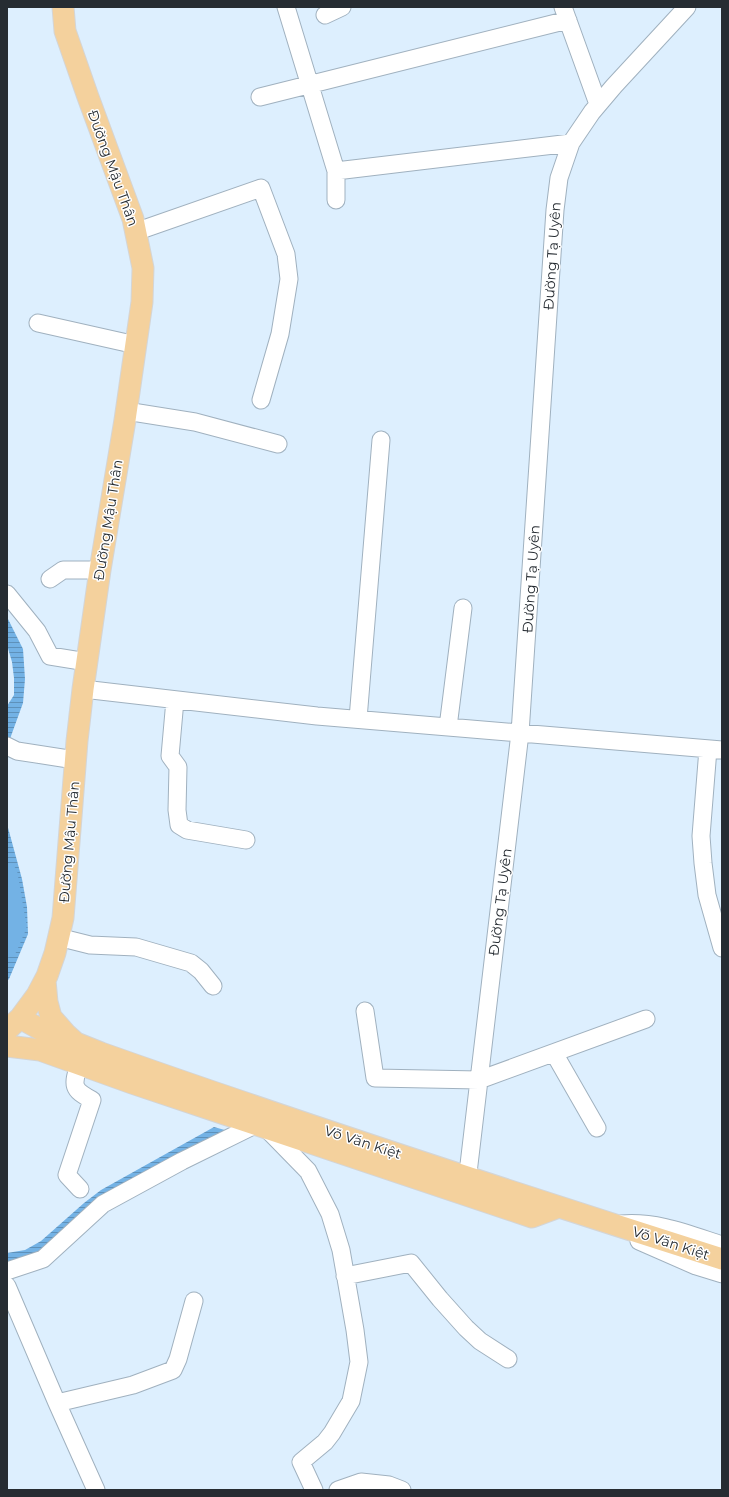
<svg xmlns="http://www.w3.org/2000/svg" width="729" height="1497" viewBox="0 0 729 1497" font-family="Montserrat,sans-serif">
<defs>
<pattern id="water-rules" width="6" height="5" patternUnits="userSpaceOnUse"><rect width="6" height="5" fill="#73b2e5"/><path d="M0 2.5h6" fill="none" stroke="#5e91ba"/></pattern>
</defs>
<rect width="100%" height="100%" fill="#ddeffe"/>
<path fill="url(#water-rules)" d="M7,617l16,32 2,30 -2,24 -16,44v-41l7,-11v-17l-2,-16 -5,-17z
M7,824l15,55 5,28 1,27 -19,45 -2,2v-31c11,-16 1,-57 0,-77 -1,-16 0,-33 0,-49z
M214,1127l18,5 -27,13 -163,109 -35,11v-12l18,-3 16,-9 43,-38 17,-13z"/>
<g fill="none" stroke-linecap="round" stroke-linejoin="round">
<path stroke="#73b2e5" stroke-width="21" d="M7,874l9,52 -9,21"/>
<defs>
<path id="minor" d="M286,7l50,164 235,-28
M563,7l35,97
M325,15l17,-8
M260,97l308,-77
M336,200v-29
M135,232l126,-44 25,66 3,25 -9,55 -19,66
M38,323l98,22
M126,411l69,11 83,22
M50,579l13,-9h37
M7,594l30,37 13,25 37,6
M83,689l234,27 405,34
M175,700l-5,56 8,11 -1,43 2,15 8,5 59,10
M358,719l23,-279
M448,727l15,-119
M7,746l10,5 58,9
M708,749l-7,87 2,27 4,32 15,53
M58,937l32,8 46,2 55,16 10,8 12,15
M365,1011l10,67 104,2 167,-61
M554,1053l43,75
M79,1064c-6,21 -8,25 13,36l-25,75 13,14
M267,1129l41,42 22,43 11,36 14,80 4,32 -8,39 -19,32 -7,9 -24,20 13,28
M466,1190l54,-457 35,-523 4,-32 12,-35 21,-31 22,-26 73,-79
M621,1224c36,-3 67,10 101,21
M639,1241l57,25 26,8
M7,1271l36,-12 60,-55 79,-43 75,-37
M345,1276l66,-13 29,36 26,29 14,13 28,18
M7,1286l50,117 39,87
M57,1403l76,-18 40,-15 5,-11 16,-58
M338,1490l23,-8 28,3 13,5"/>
<path id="major" d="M45,980l2,22 4,15 15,17 10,9 25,10c206,73 413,140 621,206
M20,1018l20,11 29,11
M7,1030l13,-12 17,-23 10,-19 8,-23 8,-35 14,-177 6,-52 17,-119 25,-150 17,-118 1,-34 -10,-49 -45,-122 -23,-66 -2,-24
M7,1046l33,4 92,33 400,134 27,-10"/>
</defs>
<use href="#minor" stroke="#a0b1bf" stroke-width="19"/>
<use href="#major" stroke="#d4d5d6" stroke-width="23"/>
<use href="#minor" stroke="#fff" stroke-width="17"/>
<use href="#major" stroke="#f4d19d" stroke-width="21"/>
</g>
<g text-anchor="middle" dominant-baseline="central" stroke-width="3" stroke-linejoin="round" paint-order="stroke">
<g font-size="14" fill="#262c32" stroke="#fff">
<text transform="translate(113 168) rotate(70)">Đường Mậu Thân</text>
<text transform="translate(552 256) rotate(-86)">Đường Tạ Uyên</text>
<text transform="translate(108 520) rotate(-81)">Đường Mậu Thân</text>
<text transform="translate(531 579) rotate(-86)">Đường Tạ Uyên</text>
<text transform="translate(69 842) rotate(-85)">Đường Mậu Thân</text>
<text transform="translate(500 902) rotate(-83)">Đường Tạ Uyên</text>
<text transform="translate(363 1142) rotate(18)">Võ Văn Kiệt</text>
<text transform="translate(671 1243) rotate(18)">Võ Văn Kiệt</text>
</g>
</g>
<rect width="729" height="1497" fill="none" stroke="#262c32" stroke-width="16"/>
</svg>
